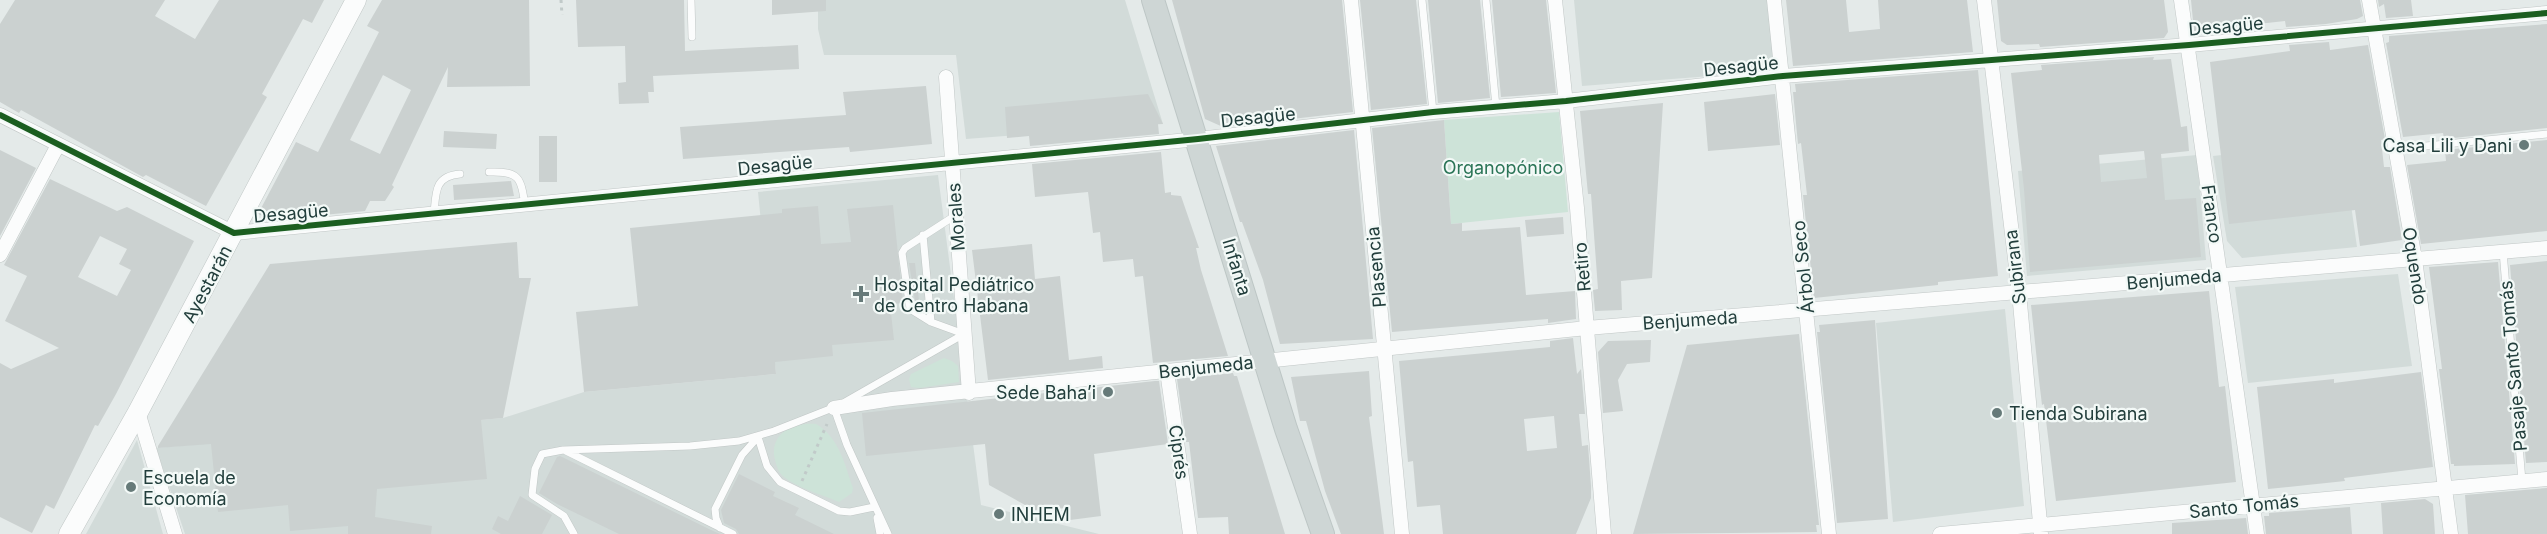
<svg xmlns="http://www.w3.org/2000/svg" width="2547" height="534" viewBox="0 0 2547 534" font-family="Inter,sans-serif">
<rect width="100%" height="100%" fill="#e4eae9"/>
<path fill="#d2dbd9" d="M818,0h307l38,124 -197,15 -10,-84h-132l-6,-26z
M1574,0h193l8,71 -193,15z
M2342,142l15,105 -115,11 -15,-17 -14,-85z
M2197,155l9,105 -179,16 -9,-105z
M938,175l43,330 118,29h-914l-29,-86 347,-30 81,-26 192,-18 -18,-182z
M2398,274l14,92 -164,17 -13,-96z
M2005,309l19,197 -131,16 -17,-199z
M137,440l26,94h-77z"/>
<path fill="#cde3d8" d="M1559,112l9,100 -117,12 -7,-104z
M944,358l8,3 6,5 1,16 -40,6 -8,-1 -2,-8 2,-5z
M816,424c23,13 29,41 37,64l-1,5 -13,9c-16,-7 -48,-16 -59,-29 -3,-5 -5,-12 -6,-18 -2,-24 22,-33 42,-31z"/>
<path fill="#cbd1d0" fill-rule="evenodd" d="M15,0h150l-10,16 40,23 24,-39h105l-12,23 -9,-4 -41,75 5,3 -61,109 -60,-31 -3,2 -122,-67 -2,3 -19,-11v-78z
M382,0h147l1,86 -83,1 1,-20 -56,118 2,2 -9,14h-15l-5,10 -94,9 -13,-6 38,-72 22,10 61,-120 -12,-6zM383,75l28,15 -31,64 -30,-14z
M576,0h108l1,51 113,-6 1,24 -146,7 1,16h-6l1,11 -30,1 -1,-21 8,-1 -1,-36 -47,1z
M772,0h54v11l-54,4z
M1172,0h170l11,112 -130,15 -18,-8z
M1360,0h56l11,104 -56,6z
M1428,0h52l10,98 -52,5z
M1492,0h54l10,93 -55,4z
M1786,0h60l3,32 31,-3 -2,-29h89l6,52 -180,14z
M1997,0h167l4,32 -4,6 -124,9 -1,-3 -32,1 -6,-4z
M2191,0h169l3,16 -6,3 -31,5 -40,3 -1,-6 -91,10z
M2378,0h33l2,16 -27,2 -2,-14 -5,3z
M2547,24v104l-103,11 -1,-6 -40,4 -17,-94 3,-1v-6z
M2329,42l1,8 38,-5 17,94 -4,1 3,27h6l12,73 -42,6 -5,-36 -126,14 -19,-162 80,-11 -1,-6z
M2154,57l-1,3 18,-1 10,68 6,-1 2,25 -28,3 4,46 31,-2 5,59 -171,15 -6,-83 -13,-116 31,-3 -1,-5zM2144,151l3,27 -46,4 -2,-27z
M1978,70l20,206 -60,6v3l-124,13 -11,-103h4l-6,-52 -3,1 -5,-52h3l-1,-8z
M926,86l6,58 -82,8 -1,-5 -166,12 -3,-32 166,-12 -3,-23z
M1148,94l15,30h-5l1,10 -129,12 -1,-10 -22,2 -2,-31z
M1775,94l5,51 -72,6 -4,-49z
M1663,103l-11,175 -31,3 1,29 -27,1 -2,-21 5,-1 -7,-95h-3l-8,-83z
M1444,120l7,104 11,-1v8l58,-4 6,68 49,-4 1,28 -28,4v-4l-156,13 -20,-204z
M1354,130l19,209 -93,5 -17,-64 -21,-58h-2l-24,-76z
M444,131l53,3 -1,15 -53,-2z
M539,136h18v46h-18z
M2547,140v91l-126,13 -14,-79 39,-4 -1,-11z
M0,150l36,18 -36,68z
M1161,152l4,41 6,-1v3l10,1 18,52h-3l5,22 27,86 -75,7 -10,-87 -8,1 -2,-18 -30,3 -3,-30 -7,1 -5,-41 -53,5 -3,-33z
M50,179l67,32 10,-4 67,34 -78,153 -18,32 -3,-1 -41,84 -8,-4 -14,28 -32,-16v-154l11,6 48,-21 -54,-27 22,-45 -23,-11zM100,236l27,13 -8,15 12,6 -14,26 -39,-19z
M511,181l3,15 -60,4 -1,-15z
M893,205l10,98 -13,1 4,36 -62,5 1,11 -58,6 1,12 -192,18 -8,-80 62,-6 -8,-78 152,-15v-4l36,-3 3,38 30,-2 -4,-33z
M1563,217l1,17 -37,3 -2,-17z
M517,242l2,36h12l-28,140 -22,2 6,59 -110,10 -2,28 57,9 -1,8h-83v-8l-58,5 -2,-26 -70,7 -7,-68 -53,4v-2l112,-182z
M1032,244l3,35 25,-3 9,84 33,-4 1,12 -115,12 -16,-130z
M2547,261v201l-21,1 -16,-198z
M2498,262l17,202 -61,2v-2h-3l-12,-95h3l-13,-102z
M909,263h6l4,38h-4z
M2209,291l10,96 6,-1 11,96 -180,19 -12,-97 -2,1 -3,-25 -8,-75z
M1875,320l13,199 -51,4 -20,-191h3l-1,-7z
M1799,334l20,191h-3l1,7 -184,2 54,-189z
M1573,338l4,36 4,-5 4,45h-6l3,32 6,-1 3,41v12l-15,36h-133l-3,-29 -23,2 -4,-46 -5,1 -9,-101 151,-14v-6zM1554,416l3,32 -30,3 -3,-32z
M1651,340l-1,22 -23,2 -9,16 5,31 -20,2 -5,-61 10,-11z
M1369,371l3,45 -3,1 15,117h-43l-16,-43 -19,-70h-6l-9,-44z
M2421,372l12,95 -89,11 1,3 -77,8 -11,-102 77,-8v4z
M1233,373l1,3h3l48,158h-56l-1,-17 -30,1 -9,-76h-3l-9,-63z
M1155,381h4l9,63 -74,10 7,62 -31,4 -1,-12 -35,2 -45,-25 -4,-41 -119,12 -4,-43z
M560,456l151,74 9,4h-101l-62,-30 -18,-11 18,-36z
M739,474l36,18 -2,4 26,12 -4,7 39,19h-95l-3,-5 -12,-6 -3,-13z
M2547,488v46h-79l-3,-39z
M520,496l32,19 -10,19h-41l-9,-5 6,-13 10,5z
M2425,499l8,5 2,30h-52l-2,-31z
M2350,507l2,27h-86l-2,-18h5v-3z
M2246,518l2,16h-76v-11z"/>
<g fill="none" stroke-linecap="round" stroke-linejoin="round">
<defs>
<path id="service" d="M691,0l1,37
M1422,0l11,112
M1486,0l10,107
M2395,149l152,-15
M489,172c30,-1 32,5 36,34
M434,214c2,-21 0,-38 26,-40
M956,215l-51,33 -3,5 8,56 21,13 33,12
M923,235l8,87
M2503,251l19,230
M845,402l119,-68
M834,408l13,37 41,89
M758,437l9,29 13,16 59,29 11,1 24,-5
M566,451l167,83
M877,518l3,16
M720,528l-4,-10 -1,-9 27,-54 16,-18
M574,534l-10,-18 -32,-21 3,-26 7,-15 21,-4 127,-4 49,-5 35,-10 61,-24"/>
<path id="minor" d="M1351,0l51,534
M1555,0l22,208 27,326
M1774,0l55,534
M1984,0l35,292 22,242
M2181,0l76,534
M2369,0l46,259 36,275
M946,77l23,316
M0,115l234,118 964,-94 235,-27 133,-11 217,-25 406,-31 358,-32
M0,255l58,-110
M1167,371l23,163
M834,408l58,-9 695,-71 960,-80
M138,412l37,122
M1940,534l607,-55"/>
<path id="secondary" d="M69,534l69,-122 218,-412"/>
<path id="primary" d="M1153,0l133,429 37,105"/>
</defs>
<use href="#service" stroke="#c1c7c6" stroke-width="8"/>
<use href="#minor" stroke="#c1c7c6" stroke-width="15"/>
<use href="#secondary" stroke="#c0c7c6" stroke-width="21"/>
<use href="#primary" stroke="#bdc6c5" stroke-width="24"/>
<path stroke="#c1cac9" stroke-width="3" stroke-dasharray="3 4.5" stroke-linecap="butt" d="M561,0l1,15
M802,481l25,-57"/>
<use href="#service" stroke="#fbfcfc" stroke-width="7"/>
<use href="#minor" stroke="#fbfcfc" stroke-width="14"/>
<use href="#secondary" stroke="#fbfcfc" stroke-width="20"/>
<use href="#primary" stroke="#ced6d5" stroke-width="22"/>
<defs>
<path id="cycleway" d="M0,115l234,118 964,-94 235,-27 133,-11 217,-25 406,-31 358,-32"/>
</defs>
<use href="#cycleway" stroke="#f3f9f7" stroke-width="10"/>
<use href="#cycleway" stroke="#1b5e20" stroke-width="6"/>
</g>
<g fill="#667a79" stroke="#f3f9f7" stroke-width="2">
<circle cx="2524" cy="145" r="6"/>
<path d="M858 285h6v6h6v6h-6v6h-6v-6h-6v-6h6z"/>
<circle cx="1108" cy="392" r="6"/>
<circle cx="1997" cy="413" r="6"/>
<circle cx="131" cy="487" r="6"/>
<circle cx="999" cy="514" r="6"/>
</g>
<g text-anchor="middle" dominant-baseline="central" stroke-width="4.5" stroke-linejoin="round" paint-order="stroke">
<g font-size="18" fill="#223e3c" stroke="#f3f9f7">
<text transform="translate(2226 26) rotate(-5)">Desagüe</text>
<text transform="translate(1741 66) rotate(-6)">Desagüe</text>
<text transform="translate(1258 117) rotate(-6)">Desagüe</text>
<text transform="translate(775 165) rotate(-6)">Desagüe</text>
<text transform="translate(291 213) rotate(-5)">Desagüe</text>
<text transform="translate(2212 214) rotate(82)">Franco</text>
<text transform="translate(956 217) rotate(-94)">Morales</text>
<text transform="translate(2415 266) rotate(81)">Oquendo</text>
<text transform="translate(1237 267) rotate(73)">Infanta</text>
<text transform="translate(1376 267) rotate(-95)">Plasencia</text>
<text transform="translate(1582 267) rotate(-95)">Retiro</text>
<text transform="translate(1803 267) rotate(-96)">Árbol Seco</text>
<text transform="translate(2015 267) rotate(-97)">Subirana</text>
<text transform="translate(2174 279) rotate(-5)">Benjumeda</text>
<text transform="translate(207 284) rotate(-62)">Ayestarán</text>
<text transform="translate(1690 320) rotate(-4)">Benjumeda</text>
<text transform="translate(2513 366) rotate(-95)">Pasaje Santo Tomás</text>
<text transform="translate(1206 367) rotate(-6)">Benjumeda</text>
<text transform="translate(1179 452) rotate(82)">Ciprés</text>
<text transform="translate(2244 506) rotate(-6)">Santo Tomás</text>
</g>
<g font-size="18" fill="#223e3c" stroke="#f3f9f7" text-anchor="start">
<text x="2512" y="145" text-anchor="end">Casa Lili y Dani</text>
<text x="874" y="284">Hospital Pediátrico<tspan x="874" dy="21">de Centro Habana</tspan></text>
<text x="1096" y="392" text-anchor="end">Sede Baha’i</text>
<text x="2009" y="413">Tienda Subirana</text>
<text x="143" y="477">Escuela de<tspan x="143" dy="21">Economía</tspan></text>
<text x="1011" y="514">INHEM</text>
</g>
<g font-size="18" fill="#2b7557" stroke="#f3f9f7">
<text x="1503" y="167">Organopónico</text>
</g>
</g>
</svg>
